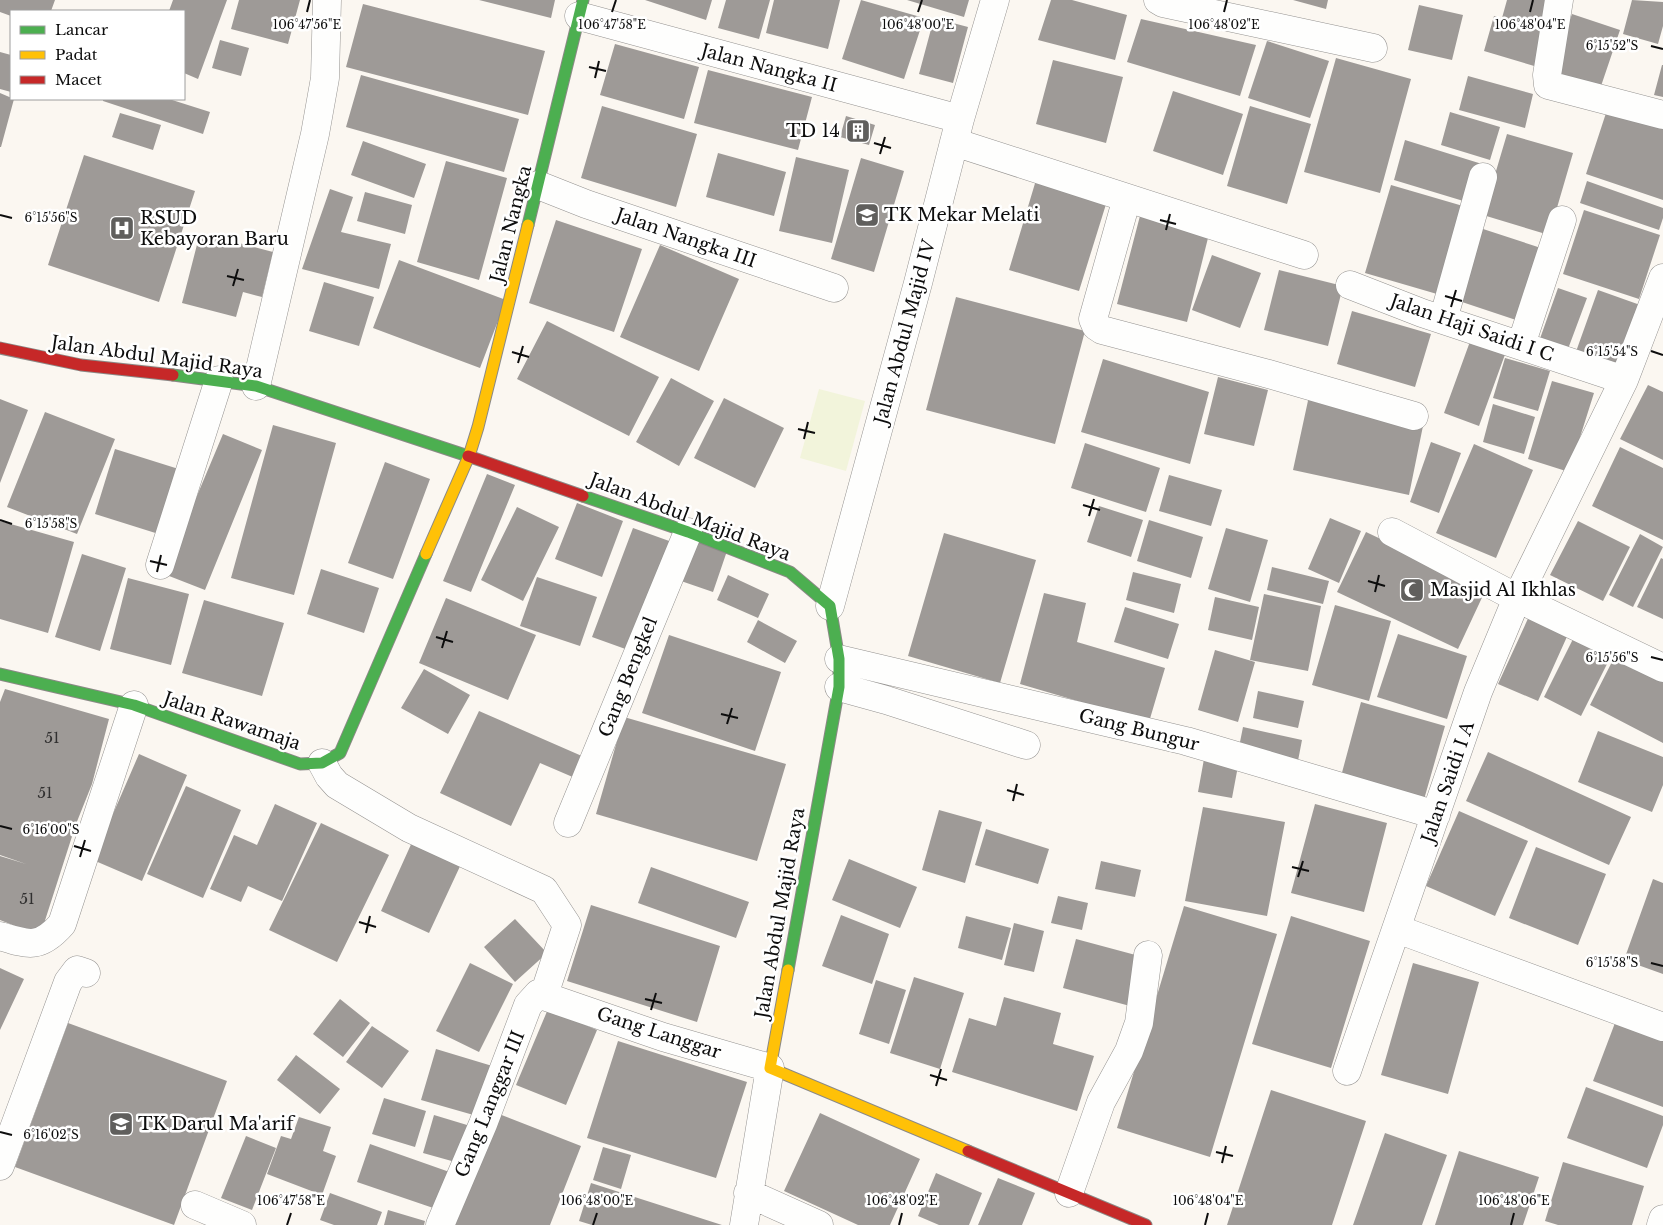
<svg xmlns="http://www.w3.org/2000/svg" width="1663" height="1225" viewBox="0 0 1663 1225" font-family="'Libre Baskerville',serif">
<rect width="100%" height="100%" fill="#fbf7f1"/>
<path fill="#f2f4db" d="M819,389l46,12 -19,70 -46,-13z"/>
<path fill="#9e9a97" d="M0,0h55l-4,11h-40v5l-11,-4z
M173,0h54l-29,79 -14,-6v-62h-15z
M239,0h61l-12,44 -57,-15z
M479,0h76l-4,18z
M645,0h67l-6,20z
M726,0h44l-11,39 -41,-11z
M774,0h66l-12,49 -62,-16z
M861,0l63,18 -20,61 -62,-20z
M907,0h62l-5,17z
M1051,0h21l55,15 -12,45 -77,-20z
M1293,0h35l-2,9z
M1507,0h40l-8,28 -37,-10z
M1632,0l31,2v24l-5,18 -35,-10z
M363,4l182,47 -17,64 -182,-48z
M1419,5l44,10 -11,45 -44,-10z
M1572,14l48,16 -20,59 -48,-17z
M1494,16l57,18 -10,34 -57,-17z
M934,18l34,9 -15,56 -34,-9z
M1141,19l115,26 -16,51 -113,-34z
M220,40l29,8 -8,28 -29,-8z
M1267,41l62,20 -19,57 -62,-20z
M615,44l84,23 -15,52 -84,-24z
M0,52l11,3v37l-11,-3z
M1336,58l75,21 -31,114 -76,-21z
M1053,60l70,17 -17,66 -70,-19z
M1662,65h1v32l-9,-2z
M708,70l104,27 -14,53 -104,-27z
M361,75l158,44 -15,53 -158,-45z
M1468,76l65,18 -8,34 -66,-18z
M1173,91l70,23 -20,61 -70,-24z
M0,93l14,6 -13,48h-1z
M103,99h66l41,13 -7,22 -100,-33z
M602,106l95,28 -21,73 -95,-29z
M1250,106l61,18 -24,80 -60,-18z
M1607,110l56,19v71l-77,-26z
M1450,112l50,15 -10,33 -49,-15z
M120,113l41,12 -8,25 -41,-13z
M846,116l29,9 -6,20 -29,-8z
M1507,134l66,19 -24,82 -66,-20z
M1405,140l77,24 -12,39 -76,-23z
M363,141l63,23 -12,34 -63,-23z
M718,153l68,19 -12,44 -68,-19z
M84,155l111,36 -36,111 -111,-37z
M796,157l53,13 -17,73 -53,-12z
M861,158l43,13 -30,101 -43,-13z
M446,161l61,17 -28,102 -62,-18z
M1036,180l71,21 -28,90 -70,-21z
M1587,181l76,27v10l-4,12 -79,-27z
M1391,185l72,21 -26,88 -72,-21z
M330,189l23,8 -12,35 50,12 -12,45 -77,-20z
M365,192l47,13 -7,29 -48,-13z
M1584,210l76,25 -21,64 -76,-25z
M1141,212l69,18 -23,92 -70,-18z
M556,220l86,29 -28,83 -85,-29z
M1480,228l61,20 -25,72 -60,-20z
M200,233l73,19 -11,45 -19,-5 -7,25 -54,-14z
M660,245l79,34 -40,92 -79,-34z
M1212,255l49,18 -21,55 -48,-18z
M399,260l107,40 -26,68 -107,-40z
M1279,270l64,16 -15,60 -64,-16z
M324,282l50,15 -15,49 -50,-15z
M1558,288l29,10 -22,59 -28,-10z
M1598,290l45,16 -24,70 -46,-16z
M956,297l129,34 -30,113 -129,-34z
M1352,311l79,23 -16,53 -78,-23z
M547,321l112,56 -30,59 -112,-57z
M1472,336l35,13 -28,77 -35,-13z
M1505,358l45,13 -12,40 -45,-13z
M1103,359l106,33 -19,72 -109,-32z
M1218,377l50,13 -14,56 -50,-12z
M671,378l43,23 -35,65 -43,-24z
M1552,381l42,12 -25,79 -41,-13z
M1648,385l15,7v68l-43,-21z
M1309,396l115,25 -15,74 -116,-25z
M724,398l60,30 -29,60 -61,-30z
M0,399l28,11 -28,73z
M1493,404l42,13 -11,37 -41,-12z
M45,412l70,27 -38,95 -70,-27z
M273,425l63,18 -42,152 -63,-17z
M223,434l39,16 -57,140 -41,-16z
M1431,442l30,11 -22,60 -29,-11z
M1085,443l75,25 -14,44 -75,-24z
M1474,444l59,26 -37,88 -60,-25z
M1620,447l43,21v72l-71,-34z
M115,449l70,22 -20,65 -70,-22z
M385,462l45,17 -37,100 -45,-16z
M487,474l28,11 -44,107 -28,-11z
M1169,475l53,15 -11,36 -52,-15z
M577,503l46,18 -21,56 -47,-18z
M1099,506l44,14 -12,37 -44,-15z
M517,507l42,20 -36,74 -42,-21z
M1330,518l31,13 -22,52 -31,-14z
M1149,520l54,17 -12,41 -54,-17z
M0,521l74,21 -26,91 -48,-14z
M1578,521l52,26 -27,54 -53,-26z
M633,528l39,14 -41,109 -39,-14z
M1226,528l42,12 -18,62 -42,-13z
M1366,532l120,57 -28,60 -121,-57z
M944,533l92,27 -36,123 -92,-27z
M1640,534l23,13 -30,60 -24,-12z
M695,540l32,11 -14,41 -32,-11z
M82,554l44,14 -26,83 -45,-14z
M1661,558l2,1v60l-26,-12z
M1272,567l57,14 -6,23 -56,-14z
M321,569l58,19 -15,45 -57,-19z
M1133,572l48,12 -7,29 -48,-13z
M728,575l41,19 -11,24 -41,-18z
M537,577l60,20 -17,49 -60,-20z
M128,578l61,16 -18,71 -61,-16z
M1044,593l42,10 -9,39 88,26 -16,54 -129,-38z
M1264,594l57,12 -13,65 -58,-11z
M1215,597l44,10 -7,33 -44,-10z
M446,598l90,37 -28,65 -89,-37z
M204,600l80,23 -22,73 -80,-23z
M1335,605l56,16 -22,80 -57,-16z
M1125,607l54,17 -11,35 -54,-17z
M1531,612l39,18 -32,71 -40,-17z
M758,620l39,21 -12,22 -38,-21z
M1576,633l37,19 -32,64 -37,-19z
M1398,634l69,22 -20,63 -70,-22z
M669,635l112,37 -26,79 -113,-38z
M1215,650l40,12 -17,60 -40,-12z
M1617,652l46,23v68l-73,-38z
M424,669l46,26 -22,39 -47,-26z
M5,689l104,30 -17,65 -16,40 -36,112 -40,-16v-64l26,8 -26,-9v-153z
M1258,691l46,10 -6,27 -45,-10z
M1361,702l84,24 -22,77 -83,-23z
M479,711l112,49 -9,21 -42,-18 -29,63 -71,-33z
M624,717l162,47 -29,97 -161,-47z
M1243,727l59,13 -5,26 -59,-14z
M1598,731l65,26v28l-11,27 -74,-30z
M1488,752l143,65 -22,48 -143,-64z
M139,754l48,21 -45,106 -49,-21z
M1204,759l34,7 -6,32 -34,-6z
M186,786l55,24 -38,88 -56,-24z
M275,804l42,19 -35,78 -34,-15 -7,16 -31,-13 24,-54 23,10z
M1315,804l72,19 -23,89 -73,-19z
M1203,807l82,15 -18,94 -82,-15z
M939,810l43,12 -17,61 -43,-13z
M1459,811l69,30 -33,75 -69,-30z
M321,823l68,32 -52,107 -68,-32z
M986,829l63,20 -11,35 -63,-19z
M413,840l49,22 -33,71 -48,-22z
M1536,847l70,27 -28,71 -69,-27z
M849,859l68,28 -17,41 -68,-28z
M1101,861l40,9 -6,27 -40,-8z
M651,867l98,35 -13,36 -98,-35z
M1653,879l10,4v91l-39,-14z
M1058,896l30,7 -6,27 -31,-7z
M591,905l129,41 -23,76 -130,-41z
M1184,906l93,28 -67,223 -93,-29z
M841,915l48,19 -17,50 -50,-18z
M966,916l45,12 -9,32 -44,-12z
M1291,916l79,25 -39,127 -79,-24z
M515,919l32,34 -32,29 -31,-35z
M1014,923l30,8 -10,41 -30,-7z
M1076,939l67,18 -13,49 -67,-18z
M470,963l43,21 -34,68 -43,-21z
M1413,963l66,19 -31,112 -67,-19z
M0,968l24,11 -24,51z
M914,977l50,16 -24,76 -50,-16z
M876,980l30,10 -17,54 -30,-10z
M1004,997l57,16 -8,31 41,12 -17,55 -125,-39 17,-54 27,8z
M340,999l30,24 -27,34 -30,-23z
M548,1009l49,21 -31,75 -50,-20z
M1618,1015l45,17v75l-70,-26z
M68,1023l159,58 -53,144 -159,-58z
M372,1026l37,25 -27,37 -36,-26z
M618,1041l129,41 -31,96 -129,-40z
M436,1049l63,19 -15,50 -63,-18z
M296,1055l44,34 -20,25 -43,-34z
M1586,1087l77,29v9l-16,43 -80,-30z
M1271,1090l95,31 -34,104h-105z
M384,1098l42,13 -11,36 -43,-13z
M820,1113l100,46 -30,66h-32l-74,-34z
M499,1114l82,32 -31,79h-95z
M434,1115l43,13 -11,37 -43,-12z
M299,1117l32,10 -8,24 13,5 -14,39 -55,-21 14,-38 10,3z
M1385,1133l62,22 -25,70h-69z
M246,1136l30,12 -24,62 -31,-12z
M370,1144l88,31 -13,37 -88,-30z
M603,1147l28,8 -10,34 -28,-9z
M1459,1151l80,26 -16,48h-88z
M1563,1162l81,24 -12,39h-74l-13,-4z
M936,1173l46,20 -13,32h-30l-21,-9z
M998,1178l37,15 -13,32h-44z
M591,1183l131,42h-130l-13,-4z
M330,1193l52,19 -5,13h-43l-14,-5z
M388,1210l37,11 -1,4h-40z"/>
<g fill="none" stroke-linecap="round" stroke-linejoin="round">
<defs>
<path id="street" d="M1158,0l5,3 210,45
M1559,0l-12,75 1,10 115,30
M579,16l381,103
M954,142l350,113
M538,185l48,19 248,84
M1127,198l-34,121 3,7 6,4 163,43 149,43
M1350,285l72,28 202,67
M1443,320l40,-143
M1521,345l41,-125
M256,386l59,-252 10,-56 2,-78
M1392,532l125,66 146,70
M160,565l59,-185
M830,606l88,-323 42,-164 35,-119
M839,659l347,82 250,74
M839,687l47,13 140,45
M322,763l7,13 8,9 72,43 135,62 23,35 -23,70
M568,823l120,-291
M1397,929l266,98
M0,936c29,9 40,13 62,-12l72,-219
M1347,1071l131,-379 39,-94 107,-218 39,-102
M0,1166l68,-184 9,-12 9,3
M748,1193l71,32
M1069,1193l32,-91 28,-51 10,-28 9,-68
M195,1205l47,20
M440,1225l43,-101 45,-119 10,-11 125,43 107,31 -26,157
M1661,1225l2,-6"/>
<path id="fast" d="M528,225l55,-225
M173,375l83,11 212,70
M583,496l105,36 102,40 40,34 9,53v28l-51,283
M0,674l134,31 166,59 22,-1 18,-10 86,-199"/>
<path id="slow" d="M426,554l43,-98 9,-29 50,-202
M788,970l-18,98 198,83"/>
<path id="jam" d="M0,348l81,17 92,10
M468,456l115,40
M968,1151l178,74"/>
</defs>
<use href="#street" stroke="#949290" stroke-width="29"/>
<use href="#fast" stroke="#8b8986" stroke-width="13"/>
<use href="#slow" stroke="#8b8986" stroke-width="13"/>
<use href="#jam" stroke="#8b8986" stroke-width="13"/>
<use href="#street" stroke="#fefefd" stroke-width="28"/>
<use href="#fast" stroke="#4caf50" stroke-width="11"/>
<use href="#slow" stroke="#ffc107" stroke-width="11"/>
<use href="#jam" stroke="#c62828" stroke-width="11"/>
</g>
<path fill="none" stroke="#0d0d0d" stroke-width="2" d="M307,12l3,-12M612,12l4,-12M918,12l4,-12M1224,12l3,-12M1530,12l3,-12M1651,46l12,3M589,67l17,4M595,78l4,-17M874,143l17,5M880,154l5,-17M0,215l12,3M1160,220l16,4M1166,230l4,-16M227,276l17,4M233,286l5,-17M1445,296l17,5M1451,307l5,-17M1651,351l12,4M512,352l17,5M518,363l5,-17M798,429l17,4M804,439l4,-17M1083,505l17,5M1089,516l5,-17M0,520l12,4M150,561l17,4M157,572l4,-17M1368,581l17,5M1375,592l4,-17M436,637l17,5M442,648l5,-17M1651,657l12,3M721,714l17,4M727,724l5,-16M1007,790l17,5M1013,801l4,-17M0,826l12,3M74,846l17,5M80,857l5,-17M1292,867l17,4M1298,877l5,-16M359,922l17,5M366,933l4,-17M1651,963l12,3M645,999l17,4M651,1010l5,-17M930,1075l17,5M936,1086l5,-17M0,1132l12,3M1216,1152l17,4M1222,1163l4,-17M287,1225l4,-12M593,1225l4,-12M899,1225l3,-12M1205,1225l3,-12M1511,1225l3,-12"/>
<defs>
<symbol id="building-square" viewBox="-11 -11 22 22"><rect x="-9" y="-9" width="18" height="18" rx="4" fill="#605f5d" stroke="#fff"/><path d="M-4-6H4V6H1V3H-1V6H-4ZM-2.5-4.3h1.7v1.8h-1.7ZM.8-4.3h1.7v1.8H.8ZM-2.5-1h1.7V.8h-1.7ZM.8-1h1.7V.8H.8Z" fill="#fff"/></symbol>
<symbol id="school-square" viewBox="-11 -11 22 22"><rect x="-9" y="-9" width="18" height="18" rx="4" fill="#605f5d" stroke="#fff"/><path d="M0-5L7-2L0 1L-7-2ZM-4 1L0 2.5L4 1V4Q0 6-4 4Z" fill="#fff"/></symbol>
<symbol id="hospital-square" viewBox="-11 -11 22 22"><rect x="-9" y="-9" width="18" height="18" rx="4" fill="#605f5d" stroke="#fff"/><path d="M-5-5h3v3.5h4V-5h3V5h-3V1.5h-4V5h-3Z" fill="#fff"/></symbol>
<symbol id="mosque-square" viewBox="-11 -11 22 22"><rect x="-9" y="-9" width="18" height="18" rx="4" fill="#605f5d" stroke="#fff"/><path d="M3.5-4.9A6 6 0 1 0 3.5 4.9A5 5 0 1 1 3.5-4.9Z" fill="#fff"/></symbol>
</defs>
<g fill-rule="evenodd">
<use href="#building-square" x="844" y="117" width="28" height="28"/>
<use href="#school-square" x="853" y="201" width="28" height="28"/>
<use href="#hospital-square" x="108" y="214" width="28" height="28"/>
<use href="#mosque-square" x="1398" y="576" width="28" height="28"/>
<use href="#school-square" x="107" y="1110" width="28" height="28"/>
</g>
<g text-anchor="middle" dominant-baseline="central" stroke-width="5" stroke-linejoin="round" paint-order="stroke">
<g font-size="15" fill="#313030">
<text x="52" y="737">51</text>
<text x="45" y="792">51</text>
<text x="27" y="898">51</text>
</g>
<g font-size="18" fill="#0d0d0d" stroke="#fff">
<text transform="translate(769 68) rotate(15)">Jalan Nangka II</text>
<text transform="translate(511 224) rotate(-76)">Jalan Nangka</text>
<text transform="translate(686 238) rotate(19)">Jalan Nangka III</text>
<text transform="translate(1472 328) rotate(19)">Jalan Haji Saidi I C</text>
<text transform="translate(905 332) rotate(-75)">Jalan Abdul Majid IV</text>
<text transform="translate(157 357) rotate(8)">Jalan Abdul Majid Raya</text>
<text transform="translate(690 517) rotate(21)">Jalan Abdul Majid Raya</text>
<text transform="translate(628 677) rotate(-68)">Gang Bengkel</text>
<text transform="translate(232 721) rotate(19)">Jalan Rawamaja</text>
<text transform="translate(1139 730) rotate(14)">Gang Bungur</text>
<text transform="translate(1448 782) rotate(-71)">Jalan Saidi I A</text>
<text transform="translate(780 913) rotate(-80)">Jalan Abdul Majid Raya</text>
<text transform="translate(659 1033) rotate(18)">Gang Langgar</text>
<text transform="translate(490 1104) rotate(-68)">Gang Langgar III</text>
</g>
<g font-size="18" fill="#0d0d0d" stroke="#fff" text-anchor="start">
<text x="840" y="131" text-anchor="end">TD 14</text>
<text x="884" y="215">TK Mekar Melati</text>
<text x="140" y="218">RSUD<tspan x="140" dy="21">Kebayoran Baru</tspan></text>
<text x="1430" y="590">Masjid Al Ikhlas</text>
<text x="138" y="1124">TK Darul Ma'arif</text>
</g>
</g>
<g font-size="12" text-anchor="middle" fill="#0d0d0d" stroke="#fff" stroke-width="5" stroke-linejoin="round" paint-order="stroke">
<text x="307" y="29">106°47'56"E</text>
<text x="612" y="29">106°47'58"E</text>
<text x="918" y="29">106°48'00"E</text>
<text x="1224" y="29">106°48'02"E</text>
<text x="1530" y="29">106°48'04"E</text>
<text x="1612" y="50">6°15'52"S</text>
<text x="51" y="222">6°15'56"S</text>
<text x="1612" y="356">6°15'54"S</text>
<text x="51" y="528">6°15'58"S</text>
<text x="1612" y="662">6°15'56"S</text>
<text x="51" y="834">6°16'00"S</text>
<text x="1612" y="967">6°15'58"S</text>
<text x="51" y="1139">6°16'02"S</text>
<text x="291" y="1205">106°47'58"E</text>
<text x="597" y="1205">106°48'00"E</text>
<text x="902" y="1205">106°48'02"E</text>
<text x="1208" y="1205">106°48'04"E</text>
<text x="1514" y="1205">106°48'06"E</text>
</g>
<rect x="10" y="10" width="175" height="90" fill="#ffffff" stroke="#9e9e9e"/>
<rect x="20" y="26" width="25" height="8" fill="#4caf50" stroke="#9e9e9e"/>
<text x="55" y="35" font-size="15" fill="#0d0d0d">Lancar</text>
<rect x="20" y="51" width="25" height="8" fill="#ffc107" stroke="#9e9e9e"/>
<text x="55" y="60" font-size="15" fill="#0d0d0d">Padat</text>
<rect x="20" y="76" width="25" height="8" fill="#c62828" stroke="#9e9e9e"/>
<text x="55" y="85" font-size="15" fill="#0d0d0d">Macet</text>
</svg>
